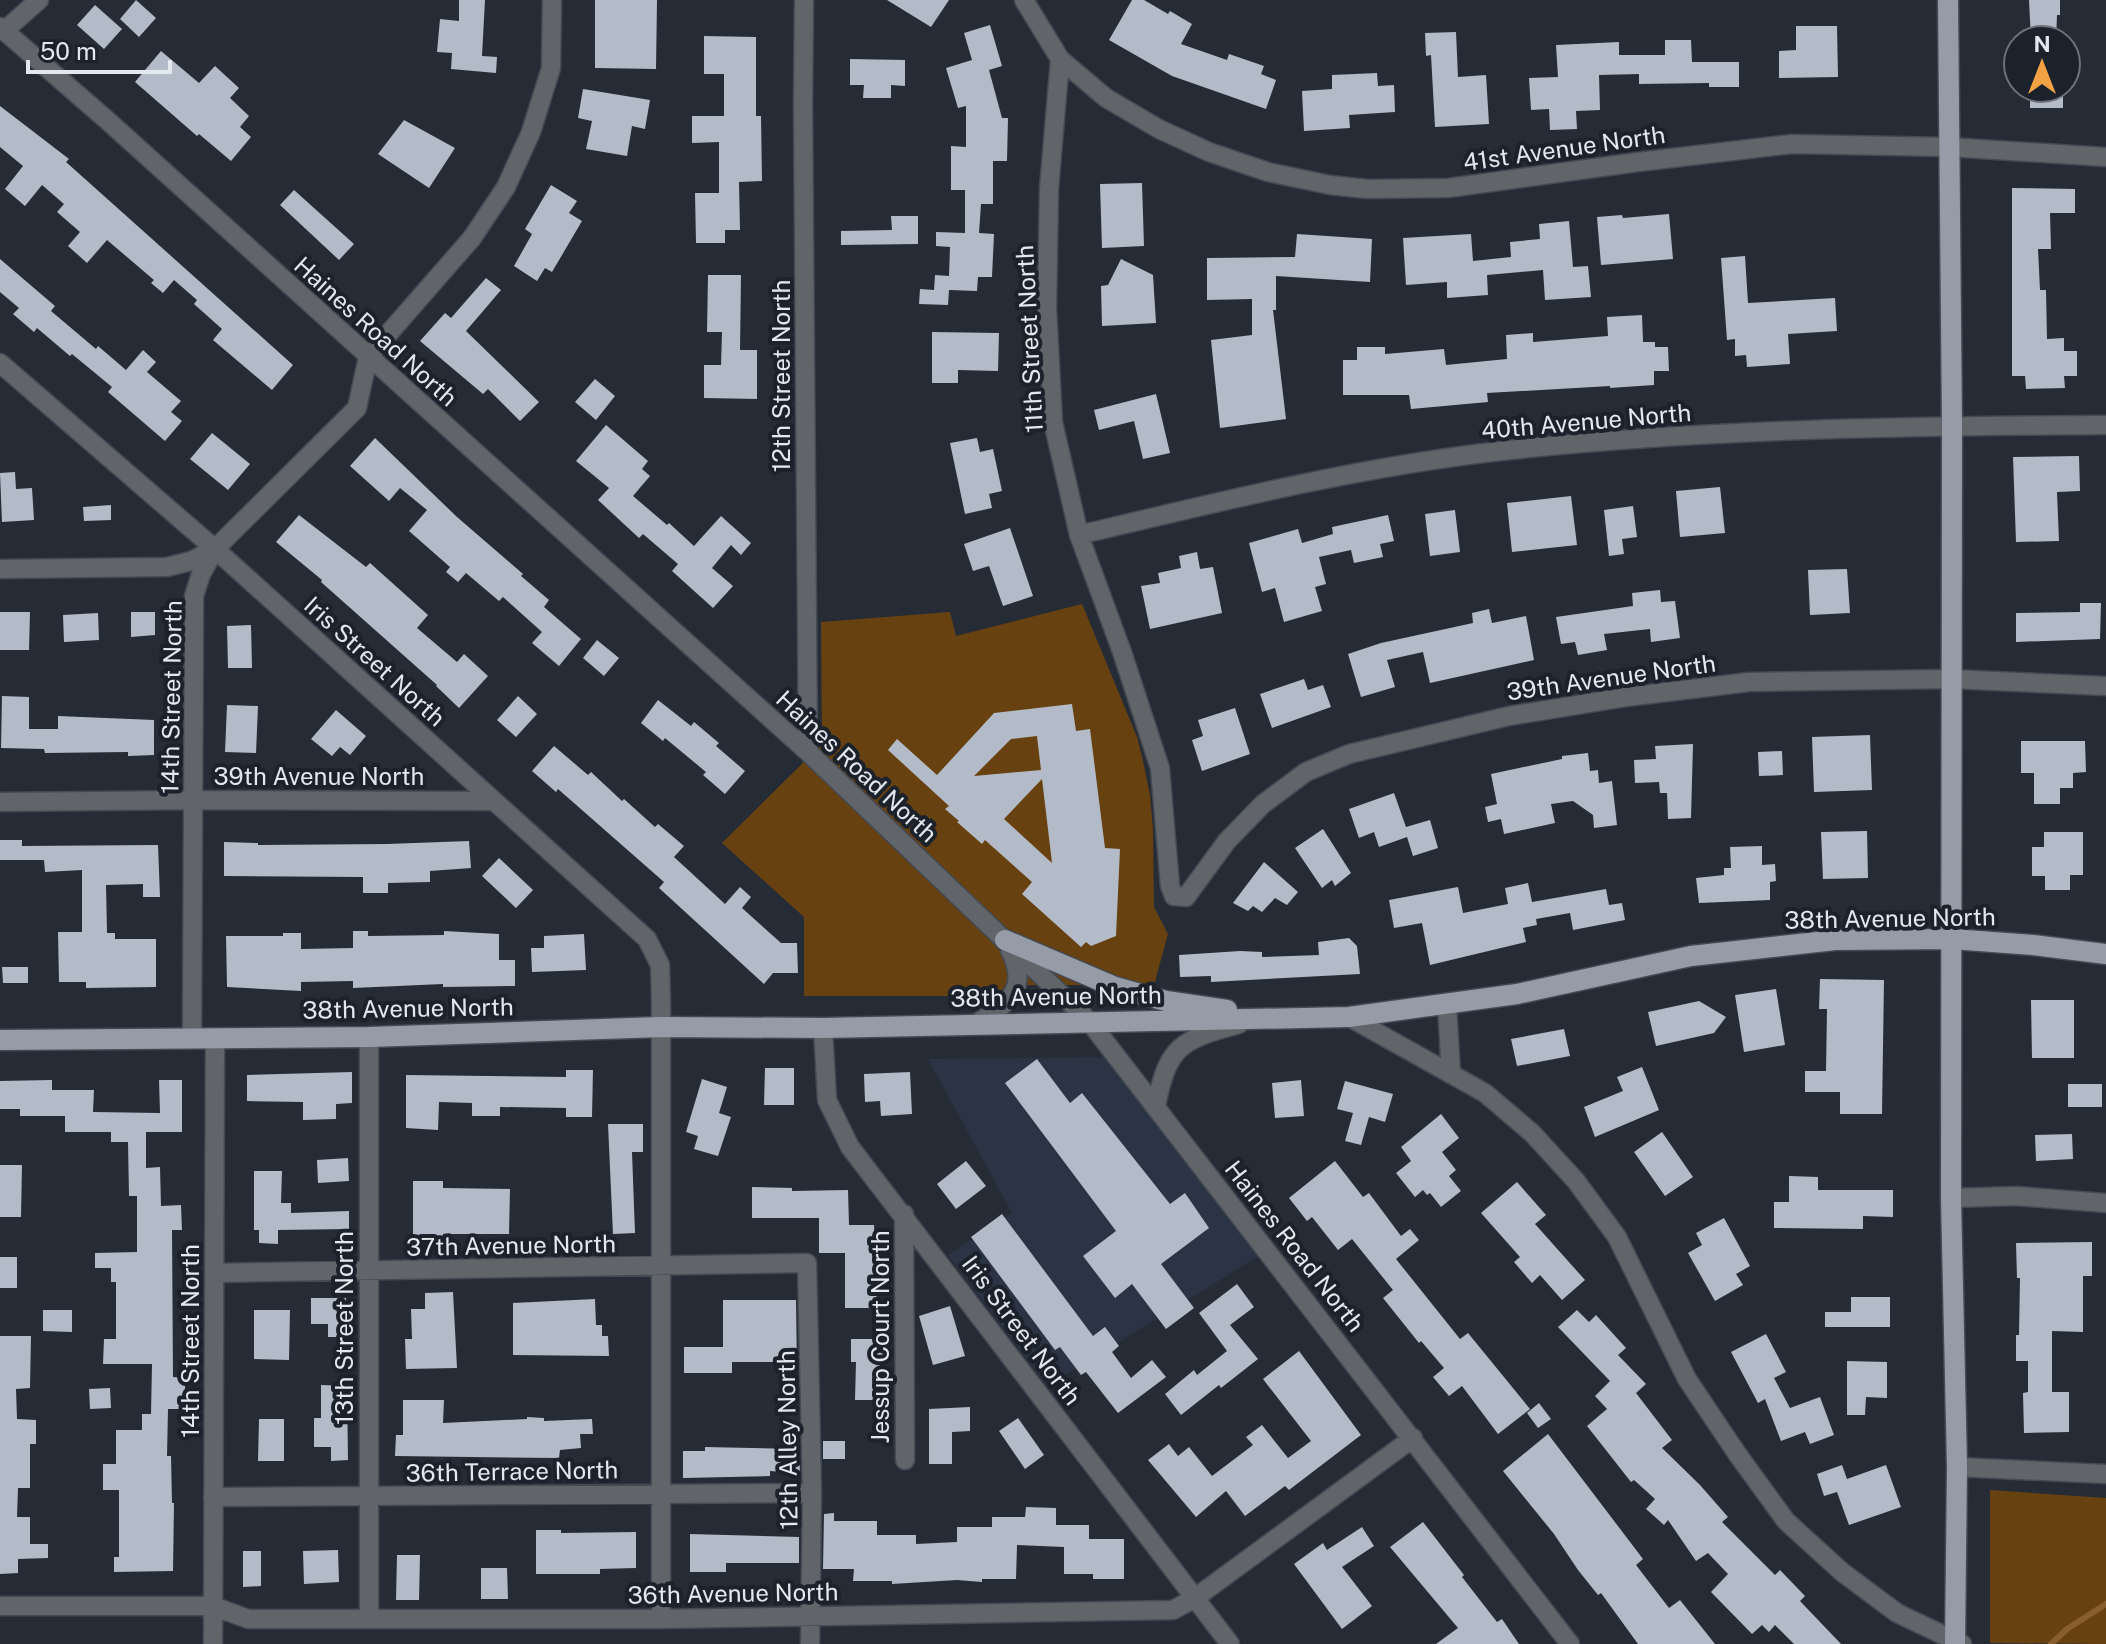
<svg xmlns="http://www.w3.org/2000/svg" width="2106" height="1644" viewBox="0 0 2106 1644" font-family="'Public Sans',sans-serif">
<rect width="100%" height="100%" fill="#262c36"/>
<path fill="#2b3444" d="M1104,1057l155,199 -212,130 -99,-131 64,-42 -84,-154z"/>
<path fill="#684110" d="M1082,604l55,133 6,24 7,34 3,34 1,78 14,27 -14,51h-149l-5,10 -21,1h-175v-79l-82,-74 100,-99 -1,-122 129,-10 6,24z
M1990,1490l116,8v146l-116,-1z"/>
<g fill="none" stroke-linecap="round" stroke-linejoin="round">
<path stroke="#895e2e" stroke-width="6" d="M2051,1644l16,-15 39,-25"/>
</g>
<path fill="#b3bbc8" fill-rule="evenodd" d="M136,0l20,18 -17,19 -19,-18z
M459,0h26l-3,56 15,1 -1,16 -45,-4 1,-16 -15,-1 3,-33 19,2z
M595,0h62l-1,69 -61,-1z
M887,0h62l-18,27z
M1132,0h12l24,14 2,-3 22,13 -11,20 46,16 2,-6 35,12 -3,8 15,6 -10,29 -94,-33 -63,-36z
M2029,0h31v15h-3l-1,25h-25z
M95,5l27,24 -18,20 -27,-24z
M990,25l12,41 -13,4 13,48h6l-1,43h-14v43h-12l-2,29 15,1 -2,43h-14l-1,14 -28,-1 -1,15 -29,-1 1,-15 14,1 1,-15 14,1 1,-29 -14,-1v-14l29,1v-43h-14v-44l15,1v-41l-8,2 -12,-40 26,-8 -8,-27z
M1796,26h41l1,51 -59,1v-27l17,-1z
M1456,32l2,45 28,-2 3,49 -54,3 -4,-72 -5,1 -1,-23z
M704,36l52,1v79h5l1,65 -23,1 1,48h-15v13h-29l-1,-50h24v-51l-27,1v-27h32v-42h-20z
M1665,40h26l1,22h47v25h-30v-4l-70,1v-10l-40,1 1,35 -24,1 1,18 -27,1 -1,-21 -18,1 -2,-32 29,-1 -2,-32 63,-3v13h46z
M161,51l38,32 16,-17 24,22 -9,10 19,18 -9,11 11,10 -20,24 -32,-27 -2,2 -62,-54z
M850,59l55,1v26l-14,-1v13h-28l1,-13h-14z
M1377,73l1,13 16,-1 1,27 -46,3 1,13 -46,3 -2,-40 30,-2v-14z
M2030,88h33v20h-33z
M583,89l67,11 -5,29 -13,-3 -5,30 -41,-7 6,-28 -14,-3z
M0,106l69,53 -3,3 227,203 -21,25 -59,-50 9,-11 -28,-25 3,-4 -23,-20 -11,13 -12,-10 3,-3 -47,-40 -20,23 -19,-17 12,-14 -23,-20 7,-8 -22,-19 -17,21 -20,-17 18,-23 -23,-19z
M404,120l51,28 -26,40 -51,-34z
M1142,183l2,63 -42,2 -2,-64z
M551,185l26,16 -8,12 13,8 -30,51 -7,-4 -8,13 -23,-15 18,-32 -7,-5z
M2012,188l63,1v24h-25l1,36h-13l2,41h6l1,49 17,-1v13h13v25h-13l1,12 -39,1 -1,-13h-13z
M294,190l60,54 -15,16 -59,-55z
M1669,214l4,45 -72,6 -4,-48 25,-2 1,3z
M891,216h27v28l-77,1v-14l51,-1z
M1569,221l4,46 15,-1 3,31 -46,3 -2,-30 -56,5 1,20 -41,3v-16l-41,3 -3,-47 68,-4 2,27 38,-4 -1,-15 30,-3 -1,-15z
M1297,234l75,5 -2,43 -94,-6v34h-3l13,109 -66,9 -9,-88 41,-5v-36l-45,1v-42l88,-1z
M1745,256l3,47 87,-5 2,33 -49,3 2,30 -43,3 -1,-12 -11,1v-17l-8,1 -6,-82z
M0,259l55,47 -4,5 45,38 2,-3 28,24 17,-20 13,12 -9,10 34,29 -10,11 11,9 -17,20 -57,-49 4,-5 -40,-33 -2,2 -33,-28 -3,4 -21,-18 6,-6 -19,-16z
M1121,259l32,16 3,48 -54,3 -1,-40 7,-1z
M708,275h33l-1,75h17v49l-53,-1v-33h17l1,-33h-15z
M486,278l15,12 -35,41 73,71 -19,19 -32,-32 -5,5 -63,-53 25,-28 6,5z
M1642,315l1,27h12v5h13l1,24h-15v14l-44,3v-2l-123,7 1,9 -77,7 -2,-14h-66v-35h14v-13h28v7l59,-5 2,16 61,-6 -1,-24 27,-2v9l75,-6 -1,-19z
M932,332l67,1 -1,38 -40,-1v13h-26z
M595,379l20,17 -19,24 -21,-18z
M1156,394l14,59 -27,6 -9,-38 -35,9 -5,-20z
M606,425l42,36 -6,8 8,7 -17,20 34,29 2,-2 25,23 27,-30 30,27 -10,12 -10,-10 -19,23 21,18 -20,22 -41,-37 6,-7 -35,-30 -4,4 -41,-38 11,-12 -33,-27z
M212,433l38,31 -22,26 -38,-31z
M375,438l82,79 66,57 -2,2 28,24 -5,7 37,32 -22,27 -27,-23 10,-11 -39,-35 -4,4 -33,-28 -8,9 -12,-10 4,-5 -41,-36 18,-21 -27,-22 -11,13 -39,-35z
M977,438l3,14 13,-3 9,42 -13,3 3,14 -27,6 -15,-71z
M2079,456l1,35 -23,1 2,49 -43,1 -3,-85z
M15,472l1,17 16,-1 2,32 -32,2 -2,-49z
M1720,487l5,46 -45,4 -4,-46z
M1571,496l6,49 -65,7 -5,-49z
M111,505v15l-27,1 -1,-14z
M1633,506l4,31 -15,2 2,15 -15,2 -5,-46z
M1455,510l5,42 -30,4 -5,-42z
M299,515l67,52 4,-4 58,52 -11,13 40,34 7,-8 24,22 -29,32 -23,-22 1,-1 -116,-103 1,-2 -46,-38z
M1388,515l6,26 -14,3 3,13 -29,6 -3,-13 -32,7 7,27 -11,3 7,24 -38,11 -9,-34 -13,4 -13,-49 49,-14 4,14 31,-9 -1,-7z
M1010,528l23,68 -30,10 -14,-40 -16,5 -9,-27z
M1197,552l3,17 13,-2 9,46 -72,16 -9,-43 19,-3 -2,-10 23,-5 -2,-12z
M1847,569l3,44 -40,2 -2,-45z
M1660,590l1,12 14,-1 5,37 -29,4 -1,-13 -46,5 3,16 -29,5 -3,-13 -14,2 -5,-27 77,-11 -1,-13z
M2080,603h21l-1,36 -84,3v-29l64,-1z
M1489,609l3,14 34,-7 8,44 -104,23 -7,-31 -36,8 8,27 -34,10 -13,-43 33,-11 92,-20 -1,-10z
M0,612h30l-1,38h-29z
M131,612h24v23l-24,2z
M98,613l1,27 -35,2 -1,-27z
M251,625l1,43h-24l-1,-42z
M597,640l22,18 -15,18 -21,-18z
M1304,679l4,11 15,-5 8,22 -59,21 -12,-34z
M2,696l27,1v32h29v-13l96,4v35l-26,1v-4l-83,1 -1,-4 -43,-1z
M518,696l19,18 -21,23 -19,-17z
M658,700l33,26 3,-4 25,21 -3,3 29,25 -20,23 -22,-19 3,-3 -41,-34 -2,3 -22,-18z
M1072,704l4,27 14,-2 15,119 15,1 -4,87 -25,10 -5,-4 -5,5 -59,-53 10,-12 -47,-42 -3,4 -25,-22 2,-1 -14,-12 4,-3 -61,-56 9,-11 40,36 57,-62zM1037,736l4,34 -67,6 37,-37zM1042,779l10,84 -48,-44z
M227,705l31,1 -2,47 -31,-1z
M1235,708l15,46 -48,17 -10,-31 11,-4 -5,-16z
M336,710l30,26 -16,19 -10,-8 -8,9 -21,-17z
M1870,735l2,55 -58,2 -2,-55z
M2021,741h64l1,31 -13,1v15h-13v16h-26v-31h-13z
M1693,744l-2,74 -23,1 -1,-26h-7l-1,-11 -24,1 -1,-23 22,-1 -1,-13z
M554,746l34,29 3,-3 31,29 2,-2 31,28 3,-3 26,22 -10,11 51,47 15,-17 11,10 -9,11 39,35h16l1,30h-25l-9,11 -105,-96 5,-6 -106,-93 -2,3 -24,-21z
M1782,751l1,24 -24,1 -1,-24z
M1588,753l2,18 8,-1 1,13 13,-2 5,44 -23,3 -1,-13 -20,-14 -22,3 4,19 -51,11 -3,-15 -13,3 -3,-15 12,-3 -6,-30 71,-15v-3z
M1394,793l12,34 24,-7 8,28 -25,8 -6,-19 -28,10 -5,-15 -15,6 -10,-29z
M1323,829l28,44 -16,13 -3,-6 -10,8 -27,-40z
M1867,831l1,47 -45,1 -2,-47z
M2044,832h39v43h-13v15h-25v-14h-13v-29h12z
M0,840h22v6l136,-1 2,52h-17v-13l-37,1 1,48h8v6h41v48l-70,1v-6h-27l-1,-50h24v-62l-37,2 -1,-12h-44z
M469,841l2,27 -41,3v11l-42,1v10h-25v-16l-139,-1v-34l34,1v2l129,-1z
M1762,846v19l13,-1 1,17 -6,1v18l-71,3 -3,-25 28,-3v-7h7l-1,-21z
M499,858l34,32 -17,18 -34,-32z
M1264,862l34,30 -11,13 -12,-7 -13,14 -9,-6 -5,5 -15,-8z
M1528,883l4,19 74,-13 3,16 13,-2 3,17 -52,10 -3,-17 -34,6 1,6 -14,3 3,14 -96,23 -8,-42 -28,5 -5,-28 69,-13 5,26 45,-9 -3,-16z
M353,931h15v5l76,-1v-4l55,3v26h16v26l-72,1v-3l-90,4v-7l-52,1v9l-74,-4 -1,-51h57v-3h18v16l52,-1z
M584,934l2,36 -54,2 -1,-24h13v-12z
M1349,938l8,8 3,28 -149,8v-6l-31,1 -1,-22 61,-4 22,1v5l57,-2 -1,-13z
M2,967h26v16h-25z
M1820,979l64,1 -2,134h-42v-22h-35v-21h21l1,-62h-8z
M1776,989l9,56 -41,7 -9,-57z
M2031,1000h43v58h-42z
M1699,1001l27,16 -12,16 -58,13 -8,-34z
M1564,1029l6,27 -53,10 -6,-27z
M1037,1059l33,44 12,-10 88,111 15,-11 24,35 -48,36 33,44 -28,21 -34,-45 -17,14 -32,-42 33,-25 -111,-148z
M1642,1067l17,43 -64,27 -11,-30 39,-16 -6,-14z
M765,1068h29v37h-30z
M566,1070h27l-1,47h-26v-9l-66,-1v9h-28v-13l-33,-1 -1,28 -32,-2v-53l160,2z
M352,1072v31l-16,1v15l-33,1v-18l-56,-1v-26z
M910,1072l2,42 -31,2 -1,-15 -15,1 -1,-28z
M702,1079l25,8 -8,26 12,4 -13,39 -24,-7 4,-13 -12,-4z
M52,1080v10h42l-1,22 67,1 -1,-33h23v52h-36v36l14,-1 1,39 20,-1 1,25h-10l1,147 12,1v31h-17l-1,47h4l1,47h2l-1,68 -59,1v-15h5v-67h-16v-26h13v-34h26v-16h9l1,-50h-49l1,-25h12v-57h-5v-14h-16v-15l42,-1v-56h-8l-1,-54h-17v-10h-46v-16h-45v-7h-20v-28z
M1301,1080l3,36 -29,2 -3,-35z
M1345,1081l48,13 -8,28 -16,-5 -8,28 -16,-4 8,-28 -16,-4z
M2068,1084h34v23h-34z
M1441,1114l18,24 -17,14 14,18 -7,6 12,15 -20,16 -11,-14 -3,2 -4,-5 -8,7 -19,-24 15,-12 -10,-14z
M608,1124h35v28h-11l3,81 -22,1z
M1662,1132l31,45 -28,19 -31,-44z
M2072,1134l1,25 -37,2 -1,-26z
M348,1158l1,23 -31,2 -1,-23z
M966,1161l20,25 -30,23 -19,-25z
M1335,1161l28,36 6,-4 32,43 9,-7 9,11 -23,19 64,80 8,-6 62,76 -32,25 -36,-48 -13,10 -16,-19 11,-9 -23,-27 -2,2 -36,-45 10,-8 -41,-51 -14,11 -26,-33 -5,4 -18,-23z
M0,1165h22l-1,52h-21z
M254,1171h28l-1,32h10v10l58,-2v18l-71,1v14l-19,-1v-13h-5z
M1789,1176l29,1v13h75v27l-30,-1v13l-89,-1v-26h15z
M413,1181h30v7l67,1 -1,45h-66v4h-30z
M1517,1182l29,33 -11,9 50,56 -23,20 -22,-25 -8,8 -18,-21 6,-5 -39,-44z
M752,1187l40,1v3l56,-1 1,35h25l3,83h-32v-55h-26v-35h-67z
M1002,1214l91,122 12,-9 14,19 -7,6 19,26 21,-18 14,17 -48,36 -32,-41 -5,3 -21,-28 -5,3 -84,-113z
M1724,1218l26,48 -14,8 7,11 -28,16 -27,-48 14,-8 -6,-12z
M2092,1242v34h-9v56l-31,-1v61h17v40l-45,1 -1,-40 5,-1v-31h-12v-26h3l1,-57h-3l-1,-35z
M0,1257h17v31h-17z
M1237,1284l17,23 -24,18 28,34 -37,29 -2,-3 -38,30 -16,-21 29,-24 3,5 30,-24 -28,-38z
M453,1292l4,76 -51,1 -1,-30h7l-1,-30h14v-16z
M1851,1297h39v30h-65v-15h26z
M311,1298h35v39h-18v-13h-17z
M595,1299l1,26h6v11h6l1,20 -96,-1v-52z
M723,1300h73l1,71h-19v-9h-46v11h-48v-26h39z
M950,1306l15,50 -32,9 -14,-49z
M43,1310h29v22l-29,-1z
M254,1310h36l-1,50 -35,-1z
M1577,1310l12,12 7,-7 30,33 -8,7 28,29 -10,9 36,47 -10,8 38,37 28,32 -6,5 53,53 5,-5 25,26 -5,5 41,43h-47l-19,-19 -6,7 -7,-7 -10,9 -41,-42 17,-18 -20,-21 -12,8 -28,-41 -4,5 -18,-16 9,-10 -21,-19 -3,2 -44,-56 20,-17 -12,-13 15,-15 -52,-54z
M1766,1334l20,38 -12,6 16,30 30,-11 14,38 -24,9 -5,-12 -24,9 -16,-42 -7,4 -27,-51z
M0,1336h31l-1,52 -14,1 1,30 19,1v24h-6v44h-12l-1,29h13v27h18v14l-30,1v14l-18,1z
M851,1339h33v23h-4v38h-25l1,-38h-5z
M1299,1351l62,84 -72,55 -4,-4 -40,30 -19,-25 -30,26 -48,-57 21,-16 9,12 11,-9 23,29 41,-31 -7,-8 16,-12 26,33 23,-17 -48,-62z
M1847,1361l40,1v36l-21,-1 -1,18h-18z
M321,1385l26,1 1,74 -17,1v-14h-17v-29h7z
M110,1388l1,20 -21,1 -1,-20z
M403,1400h41l-1,23 84,-4v-2l17,1v3l48,-2 1,15h-13l1,14 -21,2 -1,8 -164,-2 1,-21h7z
M1539,1403l12,16 -13,9 -11,-15z
M970,1407v24l-18,1v32h-23v-55z
M1018,1418l26,37 -19,14 -26,-38z
M259,1419h25v42h-26z
M1548,1434l95,125 -7,6 33,43 11,-8 35,44h-77l-37,-51 -3,2 -20,-25 -24,-36 -51,-63z
M823,1441h22v18h-22z
M705,1447l94,2 1,24 -30,-2v5l-87,2v-27h22z
M1842,1465l5,14 39,-14 15,42 -52,18 -12,-33 -13,4 -7,-22z
M1026,1507l30,1v17h33v14h35v40h-31v-5h-29v-27l-47,-2 -1,34h-34v3l-25,-2 -65,4v-3h-39l1,-12h-31l1,-55 10,-1v8h43v14h39v9l41,-2v-15h35v-10h33z
M1423,1522l41,53 -2,2 35,45 5,-3 17,25h-83l22,-16 -68,-81z
M1362,1527l12,19 -32,21 30,39 -30,23 -48,-65 29,-21 4,7z
M536,1530h25v3l75,-1v36l-36,1v5h-64z
M690,1534l109,3v26h-73v9h-36z
M338,1550l1,32 -35,2 -1,-33z
M243,1551h18v35l-18,1z
M397,1555h23l-1,45h-23z
M481,1568h26l1,31h-27z"/>
<g fill="none" stroke-linecap="round" stroke-linejoin="round">
<defs>
<path id="minor" d="M804,0l-1,104 5,648
M1024,0l36,59 -11,130 -2,119 6,114 26,113 43,117 38,116 10,118 4,10 12,1 41,-56 36,-37 43,-32 43,-18 160,-38 117,-19 123,-15 201,-3 156,7
M0,27l108,94 700,631 281,269 481,623
M4,31l35,-31
M1060,59l46,39 53,31 50,23 59,20 62,13 37,4 81,-1 190,-26 154,-18 156,3 158,10
M0,363l215,186 432,390 13,26 1,35v619
M1079,535c139,-33 279,-68 422,-84 201,-22 403,-25 605,-26
M0,569l167,-2 24,-6 24,-12
M0,802l193,-2 301,1
M1447,1005l4,69
M1349,1017l136,76 47,40 44,48 41,56 70,142 51,76 48,66 56,51 55,41 65,31
M976,1024c32,-21 54,-34 34,-74
M823,1028l4,72 23,47 380,497
M192,1038l2,-442 7,-22 14,-25 142,-141 11,-51 104,-119 34,-51 25,-55 20,-64 1,-68
M1156,1106c12,-61 25,-66 83,-82
M1951,1198l65,-2 90,7
M904,1214l1,246
M215,1273l592,-10 5,230 -2,151
M1957,1467l149,7
M213,1497l599,-4
M0,1606h213l35,13h413l512,-9 22,-12 218,-160
M369,1619v-582
M213,1644l2,-606"/>
<path id="major" d="M1948,0l4,426 -1,772 6,269 -2,177
M1005,940l110,47 51,14 61,9
M0,1040l369,-3 292,-10 162,1 526,-11 168,-23 174,-38 144,-16 117,-1 81,6 73,9"/>
</defs>
<use href="#minor" stroke="#444a53" stroke-width="21"/>
<use href="#major" stroke="#444a53" stroke-width="23"/>
<use href="#minor" stroke="#616469" stroke-width="18"/>
<use href="#major" stroke="#959ca7" stroke-width="20"/>
</g>
<g text-anchor="middle" dominant-baseline="central" stroke-width="8" stroke-linejoin="round" paint-order="stroke">
<g font-size="24" fill="#e3e7ee" stroke="#1c222c">
<text transform="translate(1564 148) rotate(-8)">41st Avenue North</text>
<text transform="translate(376 331) rotate(42)">Haines Road North</text>
<text transform="translate(1029 339) rotate(-93)">11th Street North</text>
<text transform="translate(781 376) rotate(-90)">12th Street North</text>
<text transform="translate(1586 421) rotate(-5)">40th Avenue North</text>
<text transform="translate(375 661) rotate(42)">Iris Street North</text>
<text transform="translate(1611 677) rotate(-8)">39th Avenue North</text>
<text transform="translate(171 697) rotate(-89)">14th Street North</text>
<text transform="translate(857 766) rotate(43)">Haines Road North</text>
<text x="319" y="776">39th Avenue North</text>
<text transform="translate(1890 918) rotate(-1)">38th Avenue North</text>
<text transform="translate(1056 996) rotate(-1)">38th Avenue North</text>
<text transform="translate(408 1008) rotate(-1)">38th Avenue North</text>
<text transform="translate(511 1245) rotate(-1)">37th Avenue North</text>
<text transform="translate(1295 1246) rotate(52)">Haines Road North</text>
<text transform="translate(344 1328) rotate(-90)">13th Street North</text>
<text transform="translate(1022 1330) rotate(53)">Iris Street North</text>
<text transform="translate(880 1337) rotate(-90)">Jessup Court North</text>
<text transform="translate(190 1341) rotate(-90)">14th Street North</text>
<text transform="translate(787 1440) rotate(-91)">12th Alley North</text>
<text transform="translate(512 1471) rotate(-1)">36th Terrace North</text>
<text transform="translate(733 1593) rotate(-1)">36th Avenue North</text>
</g>
</g>
<g transform="translate(2042 64)"><circle r="38" fill="#1c222c" stroke="#6c717a" stroke-width="2"/>
<path d="M0-6L14 30L0 20L-14 30Z" fill="#f4a344"/>
<text y="-12" font-size="22" font-weight="bold" text-anchor="middle" fill="#e3e7ee">N</text>
</g>
<path d="M28 60v12h142v-12" fill="none" stroke="#e3e7ee" stroke-width="4"/>
<text x="40" y="60" font-size="24" fill="#e3e7ee" stroke="#1c222c" stroke-width="6" paint-order="stroke">50 m</text>
</svg>
